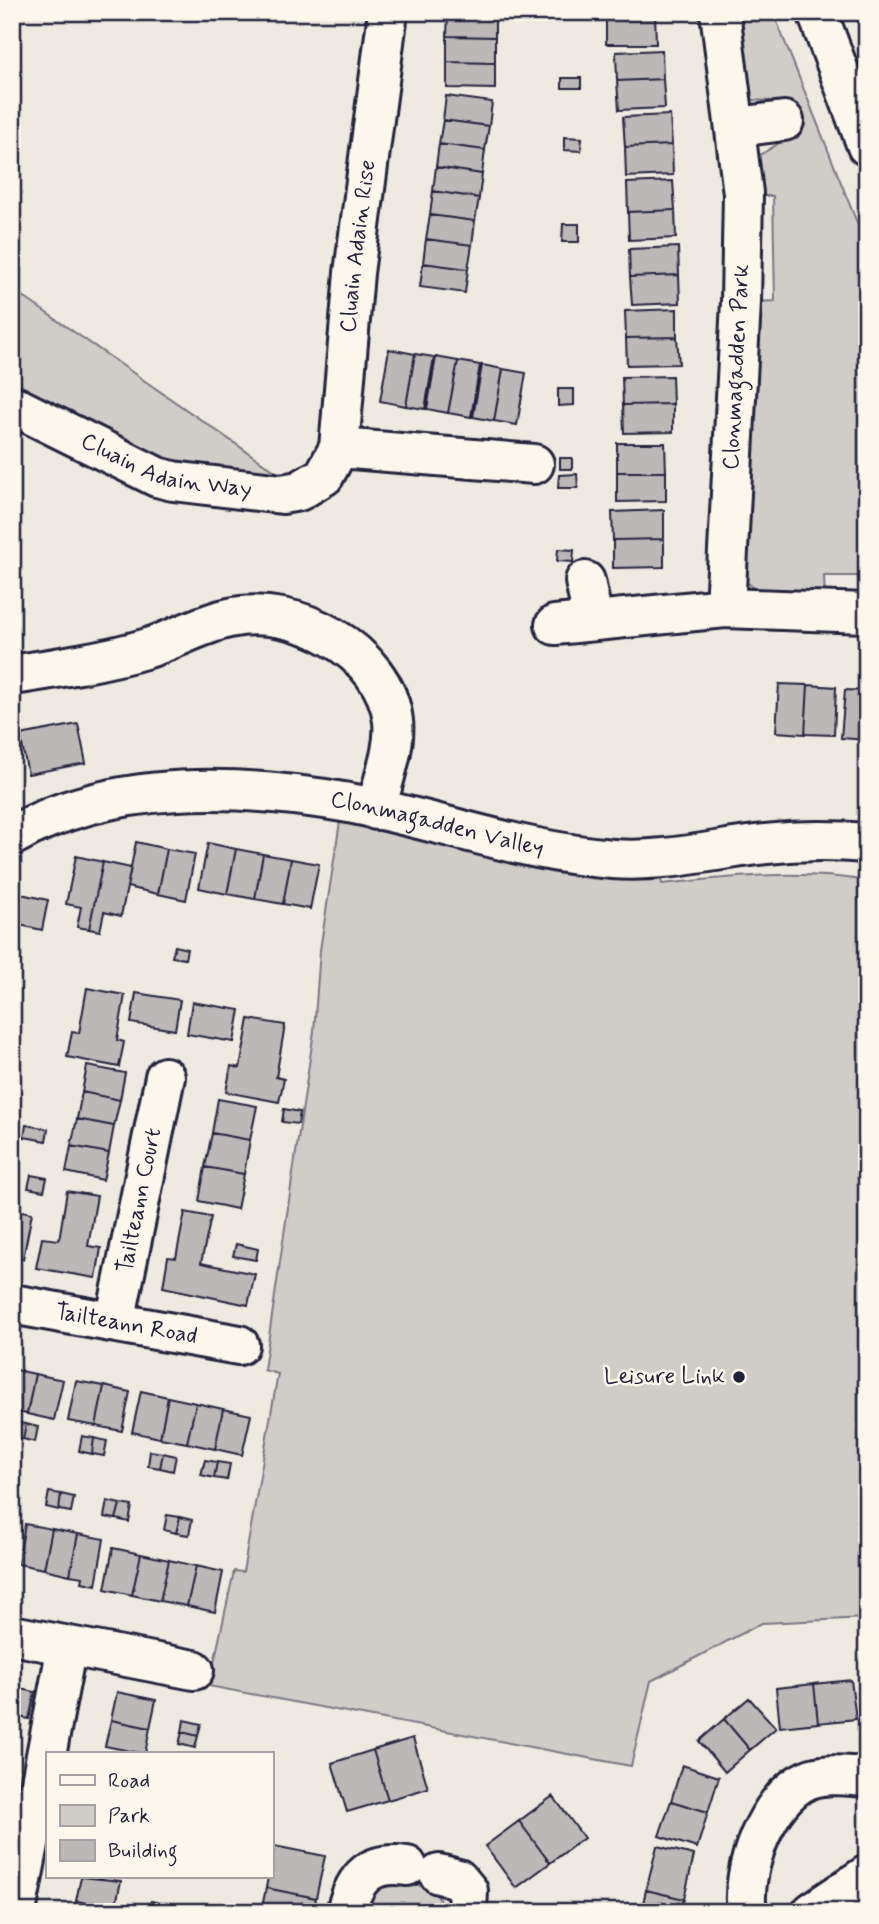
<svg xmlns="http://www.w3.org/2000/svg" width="879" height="1924" viewBox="0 0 879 1924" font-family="Mynerve,sans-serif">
<rect width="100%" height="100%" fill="#eeeae2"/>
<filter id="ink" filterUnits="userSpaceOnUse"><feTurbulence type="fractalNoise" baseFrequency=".0143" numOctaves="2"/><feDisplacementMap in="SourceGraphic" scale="14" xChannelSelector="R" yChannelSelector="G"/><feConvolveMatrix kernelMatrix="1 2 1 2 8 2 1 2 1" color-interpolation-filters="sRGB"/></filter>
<g filter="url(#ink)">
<path fill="#d0cdc9" stroke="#797882" stroke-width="2" d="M731,12h42l94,236v328h-43l1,22 -65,-6 -15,-11 11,-279 19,-1 -2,-105h-18l2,-39 27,-17 -11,-39 -20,-1 -7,-14z
M12,289l273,189 -144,-18 -129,-64z
M341,815l318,57 3,12c68,-7 136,-15 205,-3v737l-105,5 -111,58 -20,85 -422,-80 25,-115 9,1 35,-198 -14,-4 50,-339 6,-81z
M409,1880l27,14 11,18h-91l25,-29z"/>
<path fill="#bcb8b8" stroke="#22223b" stroke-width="2" d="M448,12h47v25l-48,-1z
M655,13l1,31h-50v-30z
M447,36l48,1v26l-48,-1z
M662,50l1,29 -46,2 -1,-29z
M447,62l48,1v26l-48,-1z
M562,78h19v10h-19z
M663,79l2,29 -46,2 -2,-29z
M446,96l46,6 -3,24 -46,-6z
M670,115l2,30 -47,2 -2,-30z
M443,120l46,6 -4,24 -46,-6z
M564,137l18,1 -1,13 -17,-1z
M439,144l46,6 -3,24 -46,-7z
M672,145l1,30 -47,2 -1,-30z
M436,167l46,7 -3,24 -46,-7z
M673,181l2,29 -47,2 -1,-29z
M433,191l46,7 -4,23 -45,-6z
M675,210l1,28 -47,2 -1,-28z
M430,215l45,6 -3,24 -46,-6z
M563,224h16v18h-17z
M426,239l46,6 -4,24 -45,-6z
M678,247l1,28 -49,2 -1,-28z
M423,263l45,6 -3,24 -45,-6z
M679,275l1,28 -48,2 -2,-28z
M677,309v28l-51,1 -1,-27z
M677,337l2,27 -52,1 -1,-27z
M389,349l26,5 -9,52 -26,-5z
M415,354l19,3 -9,52 -19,-3z
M436,357l22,4 -10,52 -21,-4z
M458,361l22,4 -9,52 -23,-4z
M482,365l21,4 -9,52 -21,-4z
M503,369l23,4 -9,52 -23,-4z
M672,376l1,28 -50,1 -1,-28z
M558,389h16v16l-16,1z
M673,404v28l-49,1 -1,-28z
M617,443h48l1,29h-49z
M560,458h12v11h-12z
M617,472h49v29l-49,1z
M577,474l1,14h-20l1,-13z
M664,510v29l-51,1 -1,-28z
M664,539v28l-51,1v-28z
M558,549l16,1 -1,12 -16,-1z
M779,684l29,1 -3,49 -29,-2z
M808,685l28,2 -2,48 -29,-1z
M845,690l22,1v49l-26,-2z
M78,724l8,39 -58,11 -8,-39z
M136,842l31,7 -9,45 -31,-7z
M208,843l28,6 -9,45 -28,-6z
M167,849l28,5 -9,46 -28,-6z
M236,849l27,5 -8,45 -28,-5z
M263,854l28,5 -8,45 -28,-5z
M76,856l27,6 -14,67 -12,-2 4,-20 -15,-3z
M291,859l28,5 -9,45 -27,-5z
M103,862l28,6 -10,48 -17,-4 -4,19 -11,-2z
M12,892l36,8 -6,30 -22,-5 -8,40z
M175,946l12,3 -2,10 -13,-2z
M87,988l38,7 -8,45 7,2 -5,25 -52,-10 5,-25 7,1z
M136,993l44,7 -5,30 -44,-7z
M192,1002l48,8 -6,32 -47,-8z
M249,1019l36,6 -9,52 8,2 -5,23 -53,-10 5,-26 9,2z
M87,1066l38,7 -5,27 -38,-8z
M82,1092l38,8 -6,26 -37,-7z
M218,1099l39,7 -7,34 -38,-7z
M284,1109l16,3 -2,12 -16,-2z
M77,1119l37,7 -5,27 -38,-7z
M26,1125l22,4 -2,12 -22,-4z
M212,1133l38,7 -6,34 -39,-7z
M71,1146l38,7 -6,27 -37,-8z
M205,1167l39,7 -7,35 -38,-8z
M31,1175l16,3 -3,13 -16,-3z
M67,1191l30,5 -9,50 13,2 -5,30 -60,-10 6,-30 17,2z
M12,1209l20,4 -9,46 -11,-2z
M185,1212l26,5 -10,46 54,11 -7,31 -85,-18 5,-30 8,1z
M236,1244l22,5 -2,11 -23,-4z
M12,1369l23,5 -8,40 -15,-3z
M35,1374l28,6 -9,40 -27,-6z
M76,1381l28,5 -8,40 -28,-5z
M104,1386l26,6 -8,39 -26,-5z
M141,1391l27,6 -8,41 -28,-6z
M168,1397l28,6 -9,40 -27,-5z
M196,1403l27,6 -8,40 -28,-6z
M223,1409l28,6 -9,40 -27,-6z
M13,1422l13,2 -3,15 -11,-2z
M26,1424l12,3 -3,15 -12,-3z
M82,1436l12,2 -2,16 -13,-3z
M94,1438l13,3 -3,15 -12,-2z
M150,1451l13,2 -3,15 -12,-2z
M163,1453l13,3 -3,15 -13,-3z
M205,1460l12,2 -3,16 -13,-3z
M217,1462l13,2 -3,16 -13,-2z
M49,1492l12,2 -2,16 -13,-3z
M61,1494l13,3 -3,15 -12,-2z
M107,1501l13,3 -4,15 -12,-2z
M120,1504l12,2 -3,16 -13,-3z
M167,1515l13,2 -4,16 -12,-3z
M180,1517l12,3 -3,15 -13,-2z
M25,1524l27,5 -8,40 -26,-5z
M52,1529l26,5 -8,41 -26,-6z
M78,1534l26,5 -8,46 -14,-3 1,-5 -13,-2z
M113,1548l28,6 -9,41 -27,-6z
M141,1554l28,6 -9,41 -28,-6z
M169,1560l27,6 -9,40 -27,-5z
M196,1566l27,6 -8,40 -28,-6z
M851,1680l5,39 -38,4 -4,-39z
M814,1684l4,39 -38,4 -4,-39z
M12,1687l23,5 -6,27 -15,-3 -2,6z
M117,1692l39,8 -6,28 -39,-8z
M749,1698l27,30 -26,22 -26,-31z
M724,1719l26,31 -25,22 -26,-31z
M111,1720l39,8 -5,26 -40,-8z
M184,1720l17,4 -3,12 -16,-4z
M182,1732l16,4 -3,12 -16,-4z
M413,1738l15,50 -40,12 -15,-50z
M373,1750l15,50 -41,12 -15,-49z
M682,1765l37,12 -11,35 -37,-11z
M553,1796l31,42 -34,25 -31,-42z
M671,1801l37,11 -11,36 -38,-12z
M519,1821l31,42 -34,25 -31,-42z
M274,1846l51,10 -9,42 -50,-10 2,-11h3z
M657,1846l37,9 -10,44 -38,-9z
M81,1877l40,4 -6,28 -39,-8z
M266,1888l50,10 -2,14h-53z
M646,1890l38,9 -4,13h-39z
M76,1901l39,8v3h-41z
M151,1901l17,4 -2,7h-18z"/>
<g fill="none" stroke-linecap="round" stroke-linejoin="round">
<defs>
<g id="minor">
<path d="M720,12l23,181 -2,109 -16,306"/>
<path d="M817,12l50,134"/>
<path d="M737,127l47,-6"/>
<path id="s1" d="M12,405l145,72 16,4 109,13 17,-3 25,-15 15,-28 15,-175 34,-261"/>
<path d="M339,448l195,16"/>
<path d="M585,581l8,38"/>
<path d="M555,625l170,-17 142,5"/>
<path d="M12,675c46,-7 92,-14 136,-27 28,-9 53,-24 81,-30 65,-15 156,32 164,103 3,28 -11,61 -17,89"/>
<path id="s2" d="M12,836c98,-57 229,-52 337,-33 89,17 173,49 264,56 52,4 103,-10 153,-15 34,-4 67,-4 101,-1"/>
<path id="s3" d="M12,1304l227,41"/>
<path id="s4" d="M115,1322l50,-245"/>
<path d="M12,1635l182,35"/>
<path d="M439,1874l19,5 10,12 -1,21"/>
<path d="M16,1912l51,-266"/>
<path d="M346,1912c9,-36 24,-51 61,-46"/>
<path d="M747,1912c-7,-41 20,-114 60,-132 17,-8 42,-4 60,-3"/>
<path d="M812,1912l55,-37"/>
</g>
</defs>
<use href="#minor" stroke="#22223b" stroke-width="44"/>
<use href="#minor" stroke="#fbf7ec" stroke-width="38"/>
</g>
</g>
<circle fill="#22223b" stroke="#fbf7ec" stroke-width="2.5" cx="739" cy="1377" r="7"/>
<g text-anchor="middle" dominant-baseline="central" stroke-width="5" stroke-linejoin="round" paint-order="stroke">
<g font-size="23" fill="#22223b" stroke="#fbf7ec">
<text stroke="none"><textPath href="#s1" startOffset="569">Cluain Adain Rise</textPath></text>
<text transform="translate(737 367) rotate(-87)">Clonmagadden Park</text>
<text stroke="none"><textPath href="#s1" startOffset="168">Cluain Adain Way</textPath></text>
<text stroke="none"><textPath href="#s2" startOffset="436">Clonmagadden Valley</textPath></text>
<text stroke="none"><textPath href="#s4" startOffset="124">Tailteann Court</textPath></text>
<text stroke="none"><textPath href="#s3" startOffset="116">Tailteann Road</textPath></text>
</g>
<g font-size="23" fill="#22223b" stroke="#fbf7ec" text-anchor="end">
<text x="725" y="1377">Leisure Link</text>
</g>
</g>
<rect width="879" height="1924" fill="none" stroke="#fbf7ec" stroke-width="42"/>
<rect x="21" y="21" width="837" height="1882" fill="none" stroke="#22223b" stroke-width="2.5" filter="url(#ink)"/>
<rect x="46" y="1752" width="228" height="126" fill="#fbf7ec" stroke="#a4a2a5" stroke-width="2"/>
<rect x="60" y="1775" width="35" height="10" fill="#fbf7ec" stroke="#a4a2a5" stroke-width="2"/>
<text x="108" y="1787" font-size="21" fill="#22223b">Road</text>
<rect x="60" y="1805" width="35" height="21" fill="#d0cdc9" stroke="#a4a2a5" stroke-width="2"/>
<text x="108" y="1822" font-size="21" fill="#22223b">Park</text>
<rect x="60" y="1840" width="35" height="21" fill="#bcb8b8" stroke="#a4a2a5" stroke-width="2"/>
<text x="108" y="1857" font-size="21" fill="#22223b">Building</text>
</svg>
